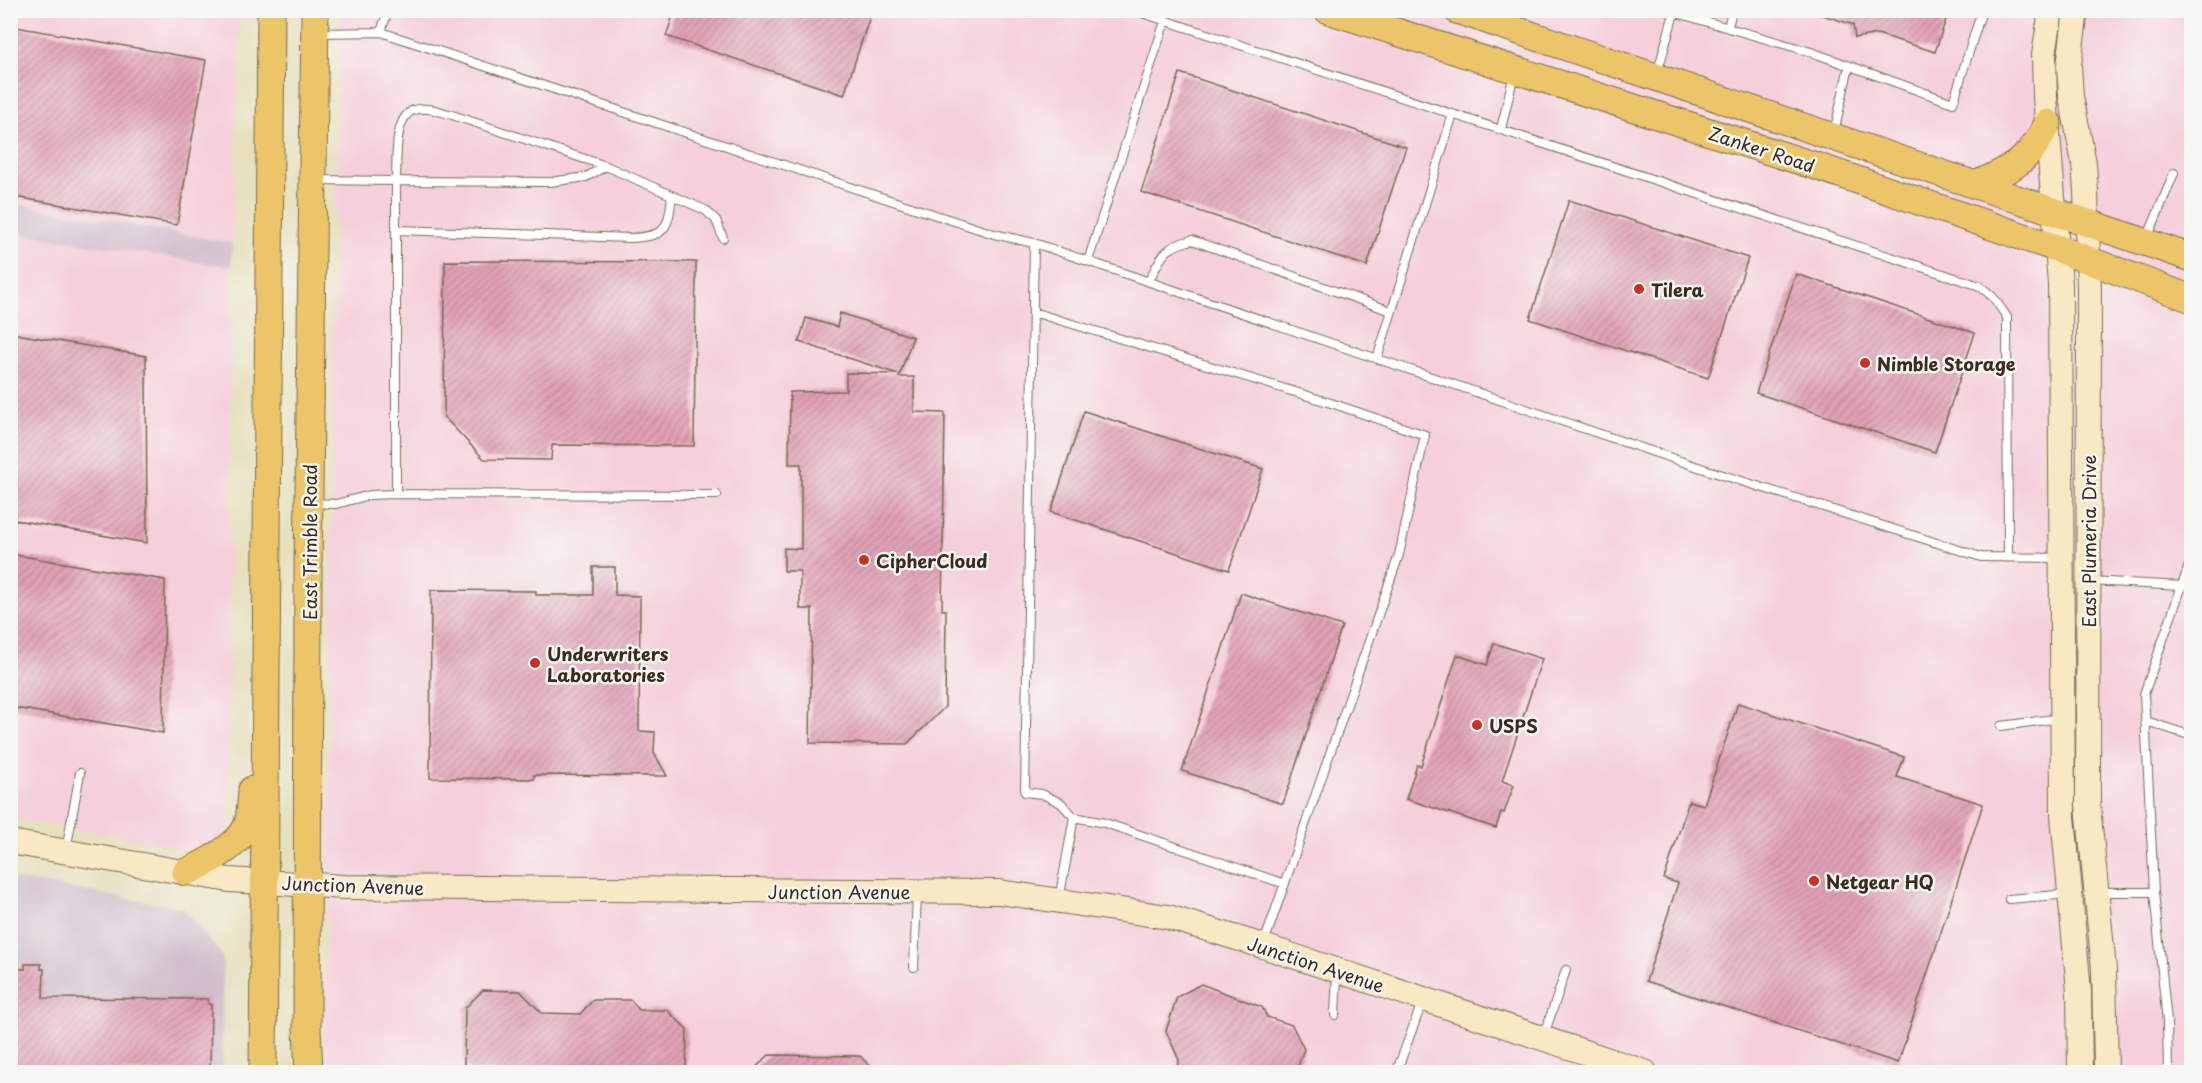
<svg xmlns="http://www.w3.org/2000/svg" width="2202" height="1083" viewBox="0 0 2202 1083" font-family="'Playpen Sans',sans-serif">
<defs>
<pattern id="building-hatch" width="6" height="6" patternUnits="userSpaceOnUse" patternTransform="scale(1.5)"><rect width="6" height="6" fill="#e2a1b7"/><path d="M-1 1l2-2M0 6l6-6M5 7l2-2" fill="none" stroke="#b88394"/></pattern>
</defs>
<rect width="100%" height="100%" fill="#f6f6f2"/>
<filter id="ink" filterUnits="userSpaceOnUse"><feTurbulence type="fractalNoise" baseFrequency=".0167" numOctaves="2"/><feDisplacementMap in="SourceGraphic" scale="12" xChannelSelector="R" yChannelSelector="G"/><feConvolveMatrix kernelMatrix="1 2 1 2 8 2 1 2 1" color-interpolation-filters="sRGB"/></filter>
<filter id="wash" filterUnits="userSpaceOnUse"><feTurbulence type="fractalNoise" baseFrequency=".008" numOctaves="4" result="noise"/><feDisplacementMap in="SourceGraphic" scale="24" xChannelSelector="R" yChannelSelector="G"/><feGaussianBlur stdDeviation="1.35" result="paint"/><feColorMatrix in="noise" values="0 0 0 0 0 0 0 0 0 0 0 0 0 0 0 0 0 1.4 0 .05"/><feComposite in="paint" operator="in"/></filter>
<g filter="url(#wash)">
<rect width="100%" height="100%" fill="#e7e0bd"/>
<path fill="#f5cfdb" d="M10,11h230l-8,232 -221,-40z
M340,11h1851v1061h-1868l5,-199 6,-610z
M10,232l221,35 -3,589 -217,-38z"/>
<path fill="#d1bdcc" d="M11,203l221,40 -1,24 -220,-35z
M10,878l173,30 40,49 -1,115h-211z"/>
<g id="blocks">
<path fill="url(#building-hatch)" d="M675,10h197l-28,85 -178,-59z
M1817,10h132l-14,42 -57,-18 -23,4 -2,-13 -36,-12z
M10,26l196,34 -29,165 -167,-29z
M1180,73l226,74 -39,119 -226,-74z
M1569,200l179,58 -40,120 -178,-59z
M445,261l251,1 -2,184 -142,-1 -1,15 -67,-1 -40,-42z
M1796,274l179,59 -40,119 -179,-59z
M840,313l73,24 -14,40h15v35l31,1 -3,197h4l-1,97 -38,37 -97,-1 2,-134h-12v-38h-16v-23l17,1v-85h-12l1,-72 56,-1v-18l52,1 -99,-32 7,-24 31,9z
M10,333l136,23 1,187 -137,-24z
M1084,411l179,58 -34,101 -178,-58z
M10,554l155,26 -2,153 -153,-26z
M593,567h22v28l25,1 -1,135 16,1 -1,21 13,23 -133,-1v4l-104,-1 1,-188 105,1v4h57z
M1241,593l101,33 -59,178 -101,-33z
M1494,643l48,16 -40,122 12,4 -10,28 -3,-1 -5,16 -90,-29 11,-34 4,1 36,-111 30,10z
M1738,703l166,54 -7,20 86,27 -85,259 -252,-82 32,-98 -14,-4 25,-78 15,4z
M25,964h16v5h3l-1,29 165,1v5h3l-1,68h-200v-103h15z
M1201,984l61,23 5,10 25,8 12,24 -8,23h-121l4,-12 -13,-29 11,-34z
M483,990l37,1 22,22 38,1 13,-14h38l8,10h28l20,19 -1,43h-213l-9,-8 1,-56z
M769,1055l91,1 16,16h-125z"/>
</g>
</g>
<g filter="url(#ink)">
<use href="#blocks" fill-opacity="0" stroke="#776a56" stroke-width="1.5"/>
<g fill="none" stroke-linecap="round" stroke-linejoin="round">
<defs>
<path id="lane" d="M1133,10l847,276 13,11 14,20 1,241
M1667,10l144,42 142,51 29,-93
M1728,28l4,-18
M381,32l7,-22
M319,33l62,-1 524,173 89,29 40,9 673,227 274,87 80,1
M1657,74l18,-64
M1501,129l13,-55
M1834,133l15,-67
M606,166l-20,11 -36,5 -154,-1c1,-18 -3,-64 18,-71 12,-4 27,2 38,5l154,51 99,44 11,10 7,18
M315,180l81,1v313
M396,230l235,8c36,-2 37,-9 41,-42
M2147,239l27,-66
M1034,243l-9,549 17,2 19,9 13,14 31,6 180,61
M1088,261l77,-240
M1149,281c12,-24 14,-34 43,-41l199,71
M1033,312l298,91 94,32 -26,120 -135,388
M1377,359l76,-245
M312,503l24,1 34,-9 26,-1 321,1
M2089,581l93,5
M2146,721l46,15
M2001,726l61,-8
M66,850l14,-77
M2097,892h57
M2009,899l60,-5
M1059,900l15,-83
M914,967l3,-74
M1335,1015l2,-41
M1544,1035l22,-65
M1398,1068l25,-68
M2168,1072l-1,-50 -13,-130 -10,-198 48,-137"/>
<path id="secondary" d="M2051,10l-7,45 1,42 15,187 3,532 16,175 1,81
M2076,10l-7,55 2,31 13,67 2,28 3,99 -1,516 16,163 2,103
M10,842l219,38 116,7 654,5 169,25 95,29 382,126"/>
<path id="primary" d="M1328,10l494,158 234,80 136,51
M1457,10l735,248
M1976,185c39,-19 52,-22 72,-62
M186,872c19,-8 56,-28 62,-49 3,-10 3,-22 4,-33
M263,1072l8,-1062
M309,1072l-2,-44 1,-456 7,-562"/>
</defs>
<use href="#lane" stroke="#776a56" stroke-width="10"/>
<use href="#secondary" stroke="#776a56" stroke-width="26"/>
<use href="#primary" stroke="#776a56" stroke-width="29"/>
<use href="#lane" stroke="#fff" stroke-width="8"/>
<use href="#secondary" stroke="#f8e8c3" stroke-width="24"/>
<use href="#primary" stroke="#edc569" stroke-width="27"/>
</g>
</g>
<g fill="#c8321e" stroke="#f6f6f2" stroke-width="2">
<circle cx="1639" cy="289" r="6"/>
<circle cx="1865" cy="363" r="6"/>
<circle cx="864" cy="560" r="6"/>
<circle cx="535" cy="663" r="6"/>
<circle cx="1477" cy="725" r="6"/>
<circle cx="1814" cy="881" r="6"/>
</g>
<g text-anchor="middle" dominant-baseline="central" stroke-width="5" stroke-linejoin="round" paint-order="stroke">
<g font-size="18" fill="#3b2a1e" stroke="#f6f6f2">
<text transform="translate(1762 149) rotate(18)">Zanker Road</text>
<text transform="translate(2088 541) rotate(-90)">East Plumeria Drive</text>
<text transform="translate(309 542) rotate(-90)">East Trimble Road</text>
<text transform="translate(353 885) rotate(2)">Junction Avenue</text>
<text x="839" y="891">Junction Avenue</text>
<text transform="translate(1316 964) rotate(18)">Junction Avenue</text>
</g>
<g font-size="18" font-weight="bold" fill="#3b2a1e" stroke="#f6f6f2" text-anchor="start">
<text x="1651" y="289">Tilera</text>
<text x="1877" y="363">Nimble Storage</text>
<text x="876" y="560">CipherCloud</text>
<text x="547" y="653">Underwriters<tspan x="547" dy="21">Laboratories</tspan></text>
<text x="1489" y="725">USPS</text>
<text x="1826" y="881">Netgear HQ</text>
</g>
</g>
<rect width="2202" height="1083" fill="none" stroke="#f6f6f2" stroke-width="36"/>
</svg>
